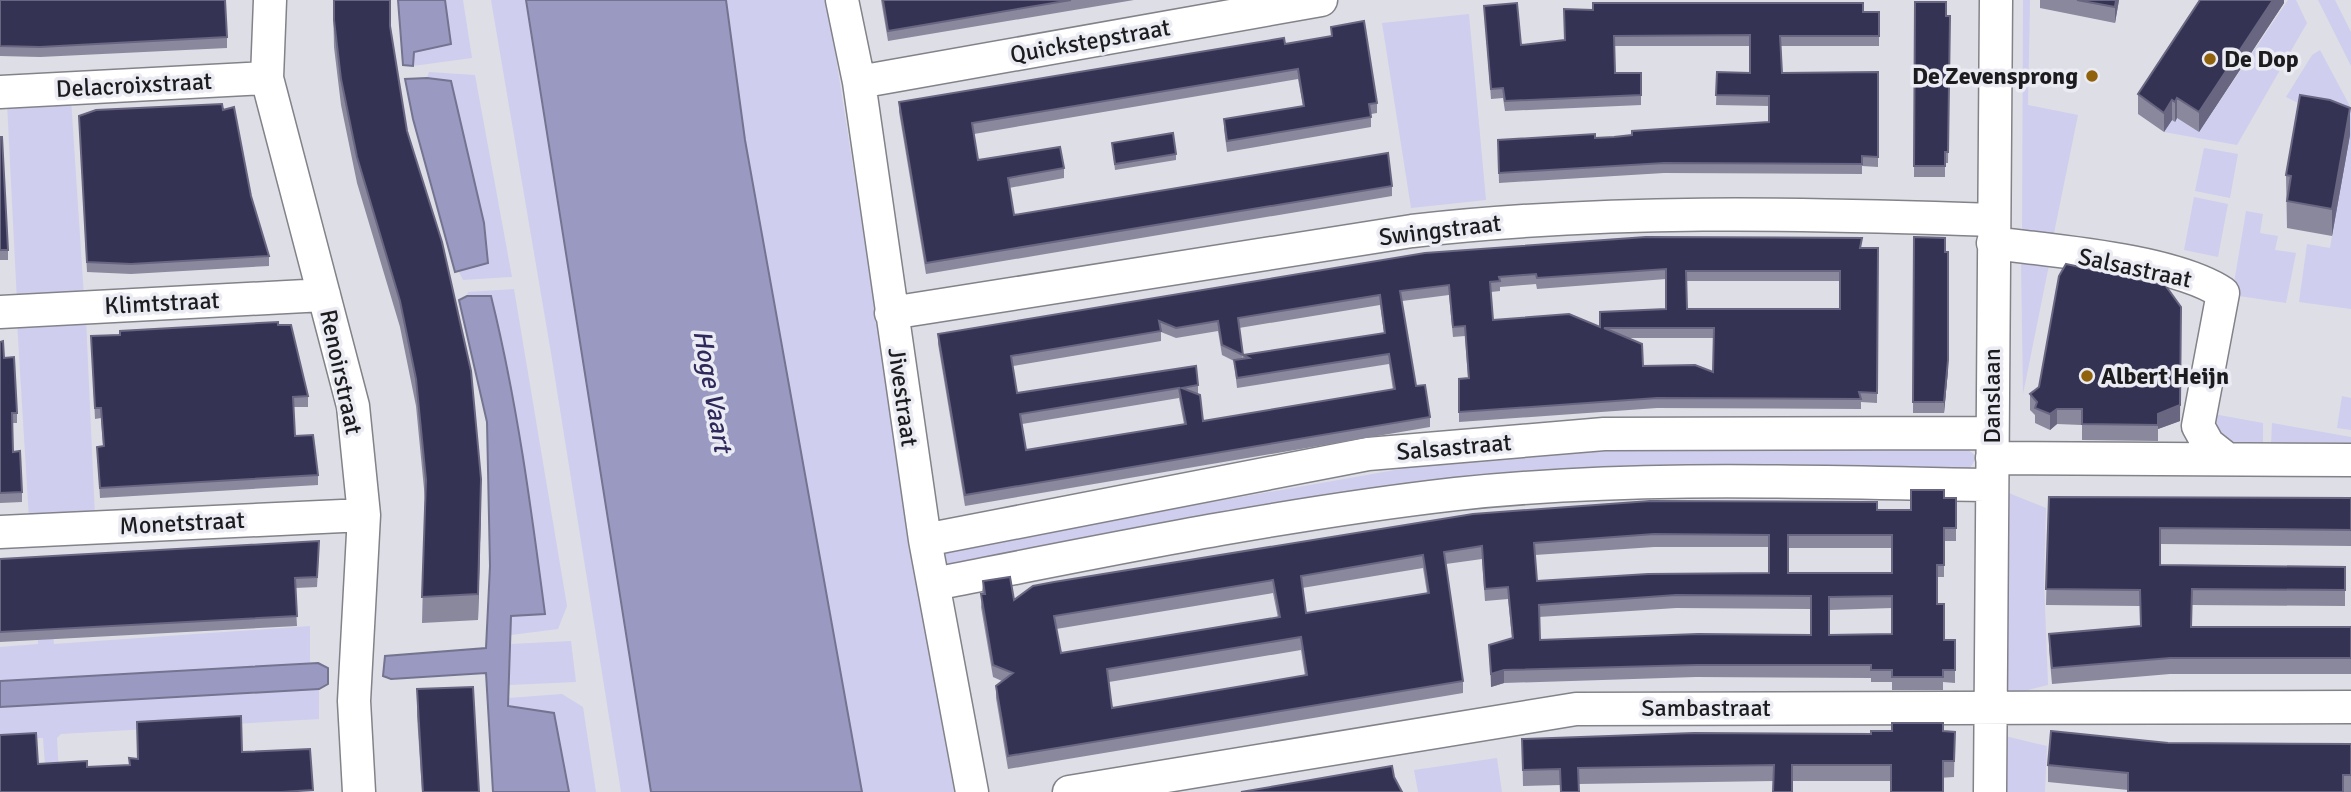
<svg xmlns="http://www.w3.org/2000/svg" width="2351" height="792" viewBox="0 0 2351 792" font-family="Signika,sans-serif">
<rect width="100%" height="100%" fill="#dedee6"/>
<path fill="#cfceee" d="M445,0h18l9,58 -59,8v-14l38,-8z
M491,0h35l125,792h-30l-70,-439z
M726,0h101l60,385 69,407h-94l-117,-652z
M2023,0h7l-2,105 50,10 -25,123 -31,-3z
M2288,0h8l11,23 -70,122 -73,-13 8,-12 5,-2 22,14z
M2318,0h17l16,32v34z
M1469,14l17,186 -75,8 -29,-185z
M2320,50l31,58v201l-52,-7 8,-58 23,4 20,-120 -64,-31 26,-42z
M429,72l46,3 37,202 -49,3 -4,-8 29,-9 -37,-182 -24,-3z
M71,99l13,198 -67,5 -10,-199z
M2204,148l34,6 -8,44 -35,-7z
M2194,197l34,7 -10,53 -34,-7z
M2246,211l17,3 -3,19 18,3 -3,14 21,3 -10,50 -54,-8z
M2021,262l28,3 -26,129z
M514,289l53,317 -9,23 -47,6v-20l33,-1c-13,-107 -27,-213 -53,-318h-24l1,-4z
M86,319l9,198 -66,2 -12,-197z
M2342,396l9,2v32l-14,-2z
M2208,413l55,10v24l-38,-2z
M2272,423l79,14v12l-80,-3z
M1639,448h327l11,9 -9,14 -328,1 -697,102 -4,-24 473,-83z
M2004,491l42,17 -2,71 4,106 -44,11z
M34,560l14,1 6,83 256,-18v37l-310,18v-34l38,-3z
M571,641l5,41 -67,3 1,-41z
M319,689v30l-258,15 -4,4 3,54h-13l-4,-54h-43v-31z
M562,694l21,13 13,85h-27l-15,-79 -46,-7v-8z
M2005,736l42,10 -2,46h-40z
M1497,758l5,34h-84l-4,-22z"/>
<path fill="#9a99c1" stroke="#747490" stroke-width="2" d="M398,0h47l6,44 -37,8 -1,14 -10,-1z
M526,0h200l19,140 117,652h-211z
M427,78l24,3 33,142 4,40 -33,9 -42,-153 -8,-40z
M467,296h24c26,105 40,211 54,318l-34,2 -3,90 46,7 15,79h-76l-7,-119 -95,6 -8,-3 2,-20 101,-8 4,-82 -3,-144 -28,-122z
M318,663l10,5v16l-9,5 -319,18v-26z"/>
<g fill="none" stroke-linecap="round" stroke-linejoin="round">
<defs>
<path id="minor" d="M270,0l-3,78 86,328 11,109 -10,186 5,91
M842,0l17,82 66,458 47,252
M859,82l462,-82
M0,92l267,-14
M1993,243c61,8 181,17 230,50l-25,133 10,18 19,15
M0,312l324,-17
M891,313l521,-82c192,-22 389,-18 582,-11
M1992,458l359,2
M0,532l364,-17
M925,540l443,-86 236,-20 387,-1
M934,584c173,-34 347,-70 522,-90 178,-19 357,-12 535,-9
M1069,792l507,-83 775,-2
M1990,792l6,-792"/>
</defs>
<use href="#minor" stroke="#828289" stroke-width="35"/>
<use href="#minor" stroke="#fff" stroke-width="32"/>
</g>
<path fill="#8a889d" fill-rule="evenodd" d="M0,0l227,37v11l-187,9 -40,-1z
M333,0h57v26l17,105 74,374 -3,115 -56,3 3,-124 -9,-93 -16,-79 -43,-144 -16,-78 -7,-58z
M881,0h253l-246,41z
M2040,0h79l-4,23 -75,-15z
M2284,0v3l-85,129 -22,-14 -2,4 -3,-2 -8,12 -26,-18v-20z
M1915,2l31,14h4l-2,147h-3v14h-31z
M1484,6l37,39 342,-33h16v34h-98l1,27 96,-1v95l-16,-1v8l-198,-1 -165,10 -1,-43 116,-3 155,-15v-16l-53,-1 1,-33 33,1v-27h-136l1,27h26v32l-136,6 -2,-13 -12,1z
M1331,27l46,76v10l-6,1v13l-144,25 -3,-23v-10l79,-13 -5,-27 -324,55 4,26 86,8v10l-55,10 5,27 378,-29v10l-466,78 -27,-162v-10l432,-65z
M223,110l28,86 18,60v10l-138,8 -44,-2 -8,-156z
M2350,135l-18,101 -45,-8 -1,-53z
M0,137l8,113v10h-8z
M1112,143l64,11v6l-61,10z
M1914,237l31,15h3v118l-4,43h-31z
M1862,248h16l-1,155 -16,-1v7l-204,-1 -198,14v-43l9,-1 -3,-42 -12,1 -4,-42 -47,6 14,85 14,31v10l-465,79 -27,-162v-10l351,-58zM1666,279v30l-66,18 -107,-7 -2,-28 9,-1v-4l36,-3 1,5zM1687,281h153v28h-153zM1380,305l4,28 -141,22v4l-4,-31zM1218,331l4,24 12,6 3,27 152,-24 4,26 -190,31 -5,-26v-10l-181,8 -4,-27 148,-25v-9l15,6zM1628,338h86l-1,34 -70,-6zM1179,398l5,26 -158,26 -4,-26z
M278,325l30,71v11h-15l2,29 23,39v10l-218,13 -3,-51 6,-1 -2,-28 -6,1 -4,-83z
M0,342l17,71v10h-5l1,29 9,40v10l-22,1z
M2030,394l150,27 -22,8v12l-76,-1v-15l-25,-1 -7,6 -15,-7v-8l-5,-5z
M2049,497l302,1v48l-191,-2v21l185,2v39l-153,-1 -1,22h160v47h-181l-118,10 -3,-34v-16l92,-8 -1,-20 -94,-1z
M1944,498h12v43h-12v36h-7v27l7,36h11v43l-12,-1v8h-51v-8h-21v-4l-175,-1 -192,6 -13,4 -2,-42 23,-7 -4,-39 -23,2 -3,-42 -36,5 17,117v12l-455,76 -12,-71v-12l6,-5 -9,-4 -12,-70 2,-26 31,19 19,-14 844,-76h34zM1654,547h115v26l-232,8 -2,-26zM1788,548h104v25h-104zM1423,568l4,25 -121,20 -4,-25zM1273,593l5,25 -217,35 -5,-24zM1676,608l135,1v26l-271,5 -1,-23zM1892,608v26l-63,1v-25zM1301,650l4,26 -193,32 -3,-26z
M319,551l-2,36 -22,1 2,38 -297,16v-83z
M417,689l62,103h-57l-5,-76z
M1955,732l-1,45 -63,4h-118l-194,3v8h-19v-7l-37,1 -1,-47z
M2168,743l183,1v48l-223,-2 -80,-8v-17z"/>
<path fill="#686680" d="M2116,0h3l-4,23v-16z
M2273,0h11v3l-85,129v-20z
M2177,98v20l-2,4v-20z
M2172,100v20l-8,12v-19z
M2350,108v27l-18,101v-27z
M2181,307l-1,114 -22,8v-15z
M1948,360v10l-4,43v-11z
M2057,409v15l-7,6v-16z
M481,479v26l-3,115v-26z
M1504,670v13l-13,4v-13z"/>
<path fill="#353354" stroke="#686680" stroke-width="2" fill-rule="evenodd" d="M0,0h225l2,37 -187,10 -40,-1z
M334,0h56v26l17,105 35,111 29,129 10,108 -3,115 -56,3 4,-117 -10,-101 -16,-78 -43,-144 -16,-78 -7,-59z
M883,0h188l-183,31z
M2077,0h39l-1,7z
M2200,0h73l-74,112 -22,-14 -2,4 -3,-2 -8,13 -26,-19z
M1915,2h31v14h4l-2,136h-3v14h-31z
M1517,3l4,42 44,-5 -1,-31 29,1v-7h270v9h16v24h-99l2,37 96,-1v85l-16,-1v8l-198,-1 -165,10 -1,-33 97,-6v4l19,-1 18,-2v-4l137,-9v-26l-53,-1 1,-23 33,1v-38l-136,1 1,37h26v22l-136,6 -2,-13 -12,1 -7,-83z
M1364,21l13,82 -8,1 2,13 -144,24 -3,-22 80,-13 -6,-37 -326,54 6,37 82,-13 4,21 -56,10 6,37 374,-62 4,33 -466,77 -27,-161 385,-64 1,6 47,-8 -1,-9z
M2300,95l30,5 20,8 -18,101 -45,-8 4,-25 -5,-1z
M222,104l1,6 11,-3 17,89 18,60 -138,8 -44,-2 -8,-146 17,-6z
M1173,133l3,21 -61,10 -3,-21z
M0,137h2l6,113h-8z
M1646,237l216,1 -2,10h18l-1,145 -18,-1 2,7 -204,-1 -198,14v-33l10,-1 -4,-52 -12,1 -4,-42 -49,6 16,95 9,-1 5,32 -465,78 -27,-161 487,-81zM1666,269v40l-66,3v15l-31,-13 -76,6 -3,-38 10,-1 -1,-4 37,-3 1,4zM1686,271h154v38h-153zM1380,295l5,38 -142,22 6,3 -15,2 3,18 152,-24 6,35 -192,32 -3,-26 -18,-7 16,-3 -2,-19 -179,27 -6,-37 150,-25 -2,-10 17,7 42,-7 4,24 21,10 -5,-37zM1604,328h110l-1,44 -18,-7 -52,1 -1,-22zM1179,388l7,36 -160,26 -6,-36z
M1914,237l31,1v14h3v108l-4,42h-31z
M2066,264l99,21 16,22 -1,98 -22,9v11l-76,-1v-15h-25l-7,5 -15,-6 2,-6 -7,-8 9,-7 20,-111z
M278,322v3h13l17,71 -15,1 2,39 18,-1 5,40 -218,13 -3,-41 7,-1 -3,-38h-6l-4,-72 29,-1v-4z
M3,341l1,17 10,-1 3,56h-5l1,39 7,-1 2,41 -22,1v-151z
M1911,490h33v8h12v30h-12v37h-7v39h7v36h11v30h-12v7h-51v-7h-21v-5h-175l-192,5 -13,4 -2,-29 24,-7 -5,-51 -23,2 -3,-43 -38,6 19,129 -455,75 -12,-70 17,-13 -20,-8 -12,-71h4l-2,-13 27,-4 4,23 19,-14 21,-4 419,-68 177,-13 227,1v8h34zM1654,534l115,1v38l-121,1 -111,7 -3,-38zM1788,535h104v38h-104zM1423,555l6,38 -123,20 -5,-37zM1273,580l7,37 -219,36 -7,-37zM1676,595l135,1v39l-113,-1 -158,6 -1,-35zM1892,596v38l-63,1v-38zM1301,637l6,38 -195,33 -5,-39z
M2049,497l302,1v32l-191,-2v37l185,2v23l-153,-1 -1,38h160v31h-181l-118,10 -3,-34 92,-8 -1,-36 -94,-1z
M319,541l-2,36 -22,1 2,38 -297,16v-73z
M473,687l6,105h-56l-6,-103z
M241,716l1,36 68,-3 3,41 -31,2h-282v-57l36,-2 2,31 49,-3v6l43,-2 -1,-7 9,1 -1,-37z
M1892,723h51v8l12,1 -1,29h-11v31h-52v-27h-99v27h-19l1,-27 -196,3 1,24h-18l-1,-23 -37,1 -1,-31 172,-6 177,1v-3h21z
M2051,731l117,12 183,1v31h-8v17h-215v-19l-80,-8z
M1392,766l2,11 8,15h-161z"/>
<g fill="#8f620b" stroke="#ebebf3" stroke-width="2.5">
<circle cx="2210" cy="59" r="7"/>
<circle cx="2092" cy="76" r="7"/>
<circle cx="2087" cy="376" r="7"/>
</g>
<g text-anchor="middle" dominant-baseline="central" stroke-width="7" stroke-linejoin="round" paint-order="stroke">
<g font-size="24" fill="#1c1c1f" stroke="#ebebf3">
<text transform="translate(1090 41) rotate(-10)">Quickstepstraat</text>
<text transform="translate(134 85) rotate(-3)">Delacroixstraat</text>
<text transform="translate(1440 230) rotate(-7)">Swingstraat</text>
<text transform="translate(2135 268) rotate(12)">Salsastraat</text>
<text transform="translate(162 303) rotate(-3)">Klimtstraat</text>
<text transform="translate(341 372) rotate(78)">Renoirstraat</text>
<text transform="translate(1992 396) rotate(-90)">Danslaan</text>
<text transform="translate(903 397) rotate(82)">Jivestraat</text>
<text transform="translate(1454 447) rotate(-5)">Salsastraat</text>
<text transform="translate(182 523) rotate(-3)">Monetstraat</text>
<text x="1706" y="708">Sambastraat</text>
</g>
<g font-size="24" font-weight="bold" fill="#1c1c1f" stroke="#ebebf3" text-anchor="start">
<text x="2224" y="59">De Dop</text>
<text x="2078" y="76" text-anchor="end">De Zevensprong</text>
<text x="2101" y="376">Albert Heijn</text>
</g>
<g font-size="26" font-style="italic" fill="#2e285b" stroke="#ebebf3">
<text transform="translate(712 391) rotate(80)">Hoge Vaart</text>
</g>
</g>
</svg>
